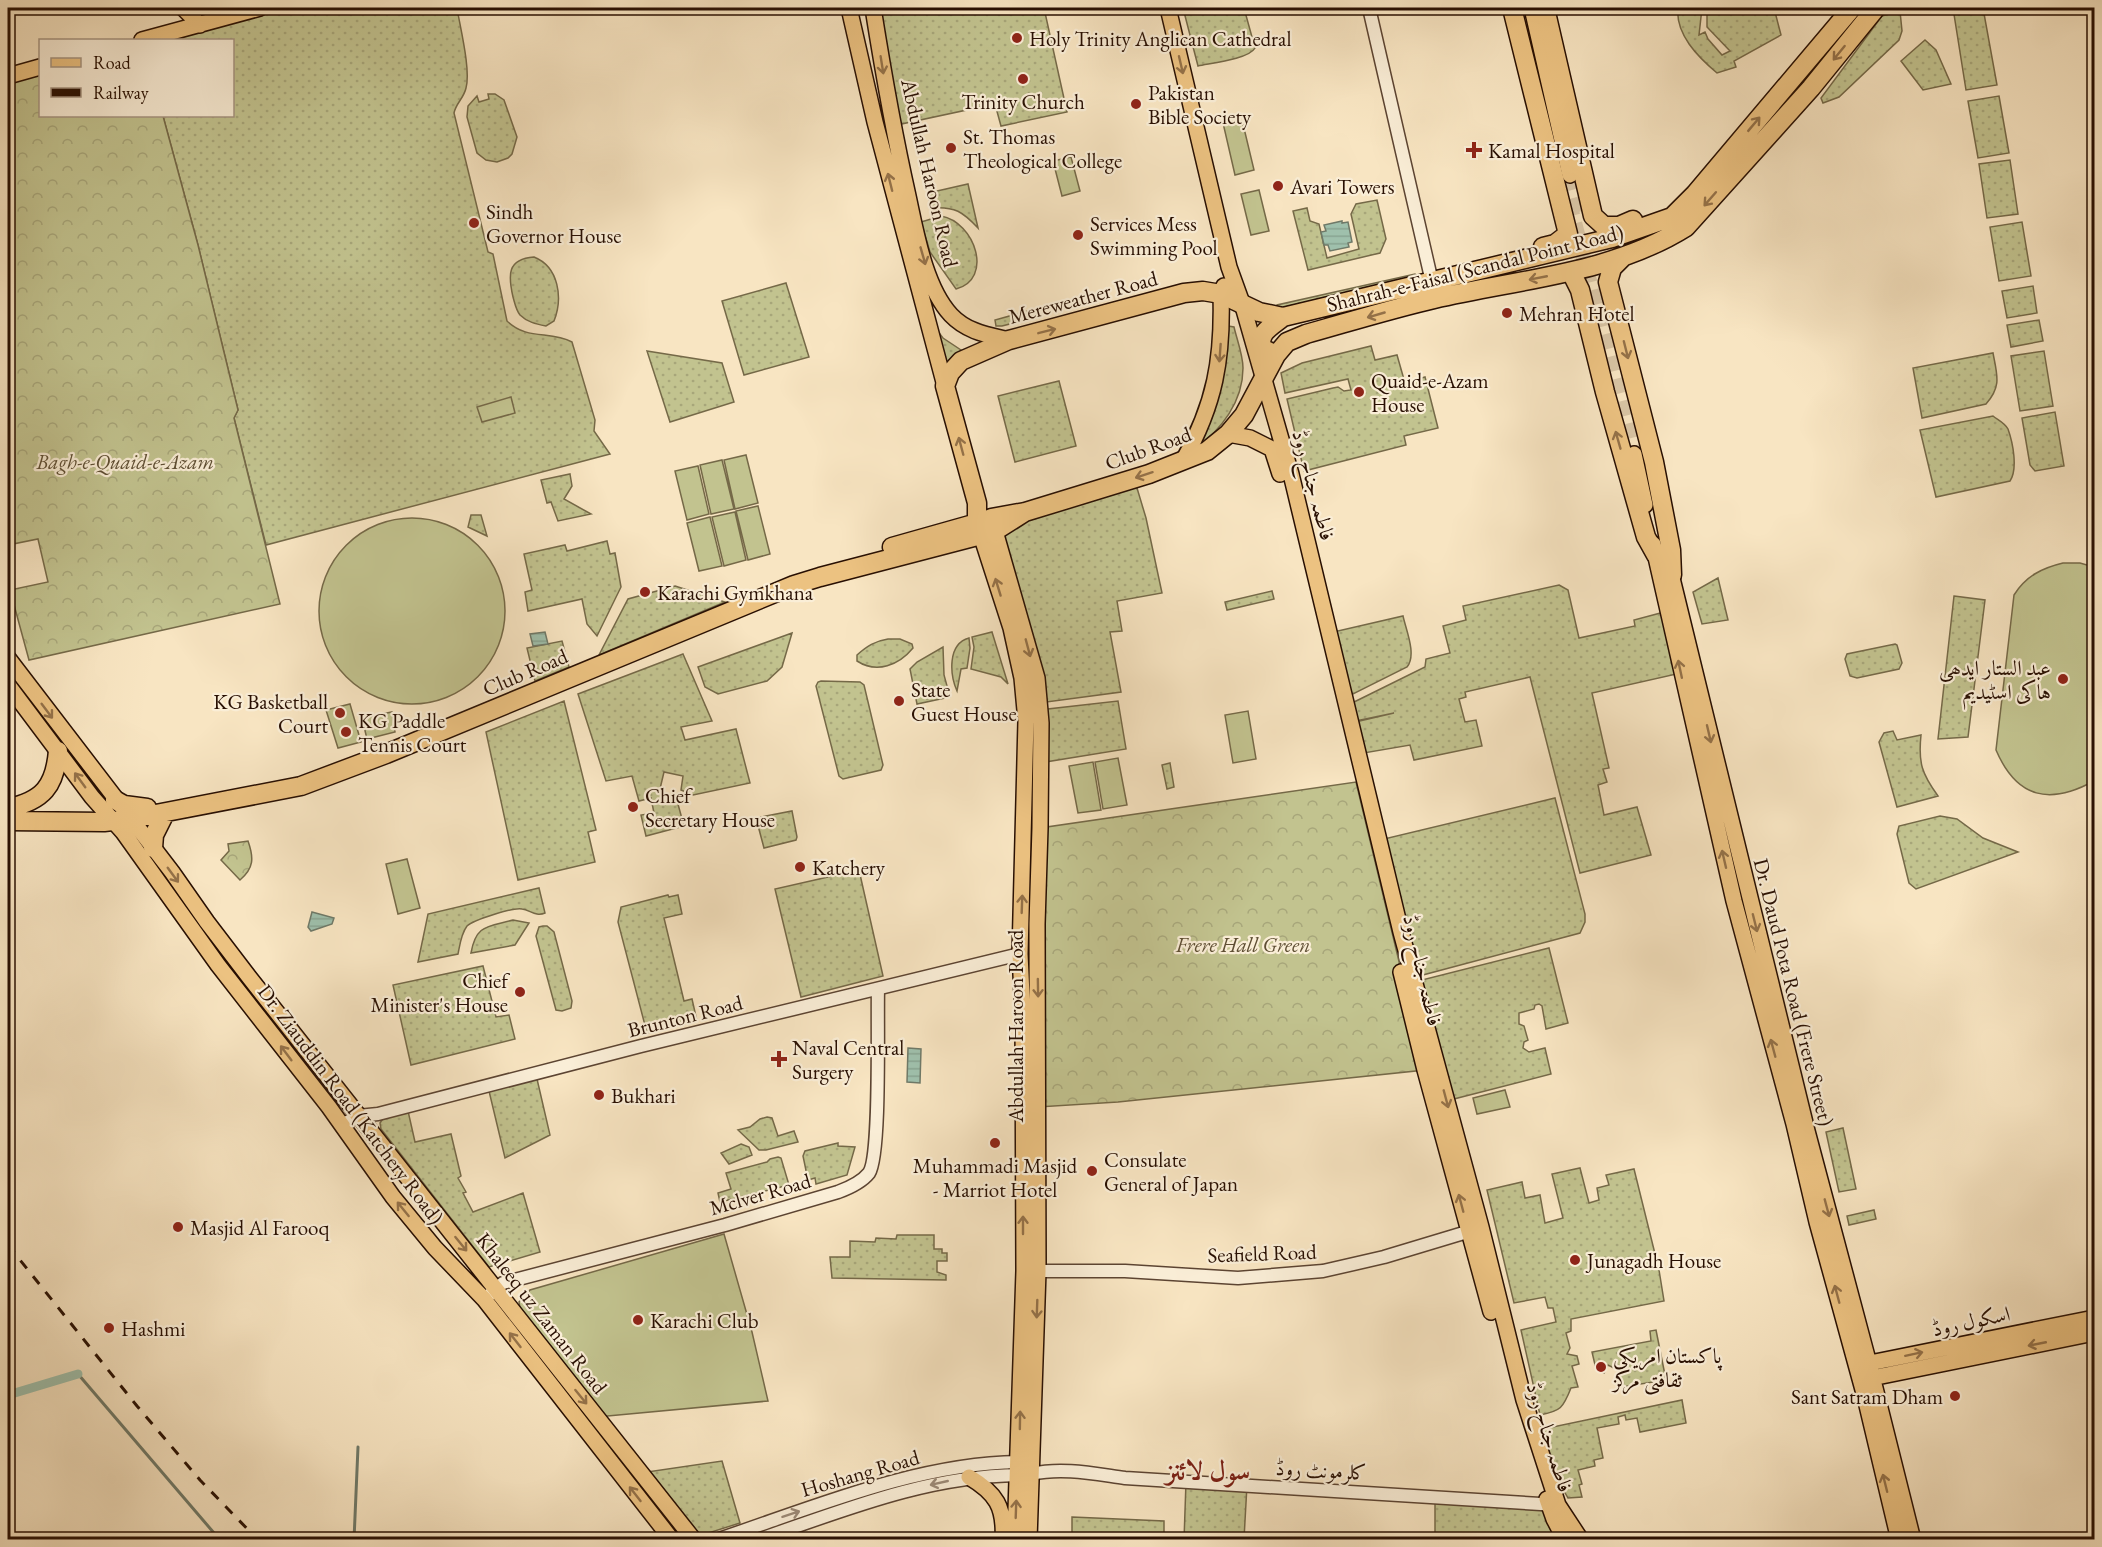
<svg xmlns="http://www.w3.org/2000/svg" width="2102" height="1547" viewBox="0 0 2102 1547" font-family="'EB Garamond',Amiri,serif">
<defs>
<pattern id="grass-dots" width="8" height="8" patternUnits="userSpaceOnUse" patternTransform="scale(1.5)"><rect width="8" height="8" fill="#c2c38f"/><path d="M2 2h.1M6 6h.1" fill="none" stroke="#a7a67a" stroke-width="1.8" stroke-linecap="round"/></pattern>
<pattern id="forest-crowns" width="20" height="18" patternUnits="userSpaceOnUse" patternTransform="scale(1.5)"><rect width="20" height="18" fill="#c2c38f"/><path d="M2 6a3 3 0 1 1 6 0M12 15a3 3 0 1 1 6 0" fill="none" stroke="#a7a67a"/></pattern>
<pattern id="water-rules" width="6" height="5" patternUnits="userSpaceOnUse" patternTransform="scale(1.5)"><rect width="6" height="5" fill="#9fc0ac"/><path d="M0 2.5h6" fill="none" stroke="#89a492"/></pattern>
</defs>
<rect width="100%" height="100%" fill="#f8e5c2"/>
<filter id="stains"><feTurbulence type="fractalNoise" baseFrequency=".00333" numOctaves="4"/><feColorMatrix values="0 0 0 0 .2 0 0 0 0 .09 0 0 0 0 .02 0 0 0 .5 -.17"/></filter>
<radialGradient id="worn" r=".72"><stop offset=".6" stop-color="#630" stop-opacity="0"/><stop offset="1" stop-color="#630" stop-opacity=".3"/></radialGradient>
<path fill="url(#grass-dots)" stroke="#756948" stroke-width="1.5" d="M229,8h228c3,19 14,62 9,80 -2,10 -10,15 -12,25l34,139 5,2 14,67c21,20 43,9 65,21l23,78 -1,11 16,23 -344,91 -32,-127 4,-8 -40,-165 -35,-129h69v-76h-90z
M873,8h171l23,104 -66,14 -6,-22 -103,22z
M1183,8h61l11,40c-6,11 -43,15 -57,18z
M1678,8h24l-3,27 6,-3 3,7 14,16 8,-4 -23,-24v-19h67l7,27 -47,26 2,6 -19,6c-19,-16 -42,-39 -39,-65z
M1953,8h30l14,77 -31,5z
M1900,11l2,20 -3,9 -60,57 -16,6 -2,-5 61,-82z
M1925,40l11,10 15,34 -28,6 -22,-29z
M488,94h7l9,6 13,37 -5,17 -4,4 -11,4 -11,-2 -9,-7 -10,-36 1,-11 9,-10 2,6 10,-3z
M1999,96l10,57 -31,5 -10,-57z
M2010,160l8,54 -31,4 -8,-54z
M968,184l10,44c-15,-16 -23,-22 -47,-20l-3,-15z
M1377,200l9,39 -6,14 -72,17 -15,-59 14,-3 3,13 9,3 8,34 32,-9 -8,-35 5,-10z
M941,216c34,6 53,63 15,73l-26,-37 -9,-30z
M2022,222l9,54 -32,5 -9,-54z
M534,257c25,10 29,41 20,64l-8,5c-10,-2 -19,-4 -26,-11 -4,-5 -5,-11 -7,-18 -5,-22 -6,-38 21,-40z
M1415,274l3,2 -142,33 1,-4z
M786,283l23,74 -65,18 -22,-74z
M2033,286l4,27 -30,5 -5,-27z
M1031,310l2,8 -31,8h-6l-1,-6z
M926,316l17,22 18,12 -16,14z
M2039,320l4,21 -32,6 -4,-22z
M1228,326l6,1c3,13 9,28 9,41 0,34 -22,62 -48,81 23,-33 26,-84 33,-123z
M1371,346l4,14 22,-5 8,28 20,-6 13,51 -34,8 2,9 -102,26 -17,-72 46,-11 5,-1 6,4 7,-1 -3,-11 -63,14 -4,-20 21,-10z
M647,351l75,12 12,39 -64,20z
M2044,351l9,55 -33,5 -9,-55z
M1993,353c4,22 9,33 -7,51l-64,14 -9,-50z
M1059,381l17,65 -61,16 -17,-66z
M2055,412l9,54 -29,5 -5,-6 -8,-47z
M1993,416c5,4 12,7 15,13 5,14 10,40 2,52l-74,16 -16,-67z
M570,474l2,12 -8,13 27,15 -33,7 -7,-19 -4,1 -6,-23z
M1134,478l12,40 16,75 -45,8 5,30 -12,1 11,60 -82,11 -44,-172z
M471,515h10l6,21 -19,-9z
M607,541l3,13 5,-1 6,34 -24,49 -10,-12 -5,-25 -54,12 -3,-19 7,-2 -8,-36 41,-9 2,6z
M1718,578l10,42 -26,4 -9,-32z
M1559,585l9,5 11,48 56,-12 -1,-6 34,-9 13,62 -89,20 17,75 -6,1 4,13 -9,3 6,30 33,-8 14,48 -71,18 -50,-196 -65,15 1,5 -7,2 6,23 11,-2 6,26 -68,14 -4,-15 -52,9 -7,-31 43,-10 -43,9 -5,-16 79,-39 1,-8 24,-6 -7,-27 23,-6 -3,-14z
M675,586l50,16 -126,53 29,-56z
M1272,591l2,8 -47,11 -2,-8z
M1954,596l31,4 -17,137 -30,2z
M1403,616c3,14 14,39 4,51l-62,31 -16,-65z
M992,632l16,52 -7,-7 -30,-8 3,-22 -2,-10z
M792,633l-10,34 -15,14 -49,13 -13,-7 -7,-20z
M969,638l1,10 -3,20 -6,1 -4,22c-7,-16 -10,-47 12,-53z
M888,639h12l12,5 1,4c-14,17 -36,26 -56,13v-6c10,-9 18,-14 31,-16z
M562,641l7,26 -34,14 -8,-33z
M1895,644l2,1 5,18 -3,6 -42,9 -7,-2 -5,-17 2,-5z
M943,647l1,28 6,22 -33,7 -7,-35 7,-7z
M683,654l29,67 -31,6 4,13 51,-11 14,54 -57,12 -12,-5 2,-14 -19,-4 -5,21 17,4 8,29 -38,10 -5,-21 13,-2 -3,-15 -12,3 -7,-25 -26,5 -28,-87z
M821,681l39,1 4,3 19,80 -2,5 -38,9 -4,-3 -23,-90 2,-4z
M564,701l32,129 -8,2 7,30 -77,18 -32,-148z
M1118,701l8,48 -87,14v-53z
M1893,731l4,9 24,-5c-3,28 1,39 17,61l-41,11 -18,-65 5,-9z
M1170,763l4,24 -7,2 -5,-24z
M1555,798l30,116v8l-5,11 -161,43 -35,-137z
M792,811l5,26 -1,3 -32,8 -8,-30z
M1940,816l17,3 26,19 35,14 -102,37 -7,-6 -12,-49 2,-8z
M859,870l24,106 -82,21 -26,-108z
M539,888l6,25c-9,4 -15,-3 -23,-4 -8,-2 -49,11 -55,17 -6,8 -7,18 -9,28l-40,8 10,-48z
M668,895l1,2 9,-2 4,19 -18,4 20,83 8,-2 5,22 -50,12 -29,-111 3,-15z
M513,920l16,3 -14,22 -44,8c5,-29 17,-26 42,-33z
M543,926h4l7,6 18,69 -1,7 -9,3 -6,-1 -20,-74 3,-9z
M1549,948l19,75 -22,6 -4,-23 -3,-2 -4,1 -1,4 -15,4v11l5,2 4,14 -4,2 -1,6 6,4 16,-4 6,26 -105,27 -32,-119z
M483,966l13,51 13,-2 6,24 -104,26 -18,-80z
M537,1079l13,56 -45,23 -16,-67z
M408,1111l7,31 36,-8 10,42 -3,2 8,14 -3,1 10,19 50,-19 17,59 -51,15 -108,-138 -1,-6 4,-6z
M767,1117l5,1 6,18 16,-5 4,11 -32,8h-7l-21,-20 12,-3 10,-8z
M1843,1128l13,61 -17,3 -13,-60z
M838,1143v3l17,1 -8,28 -31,9 -1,-6 -7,2 -5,-24 2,-5z
M741,1144l8,3 3,8 -23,9 -8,-11z
M778,1157l3,1 8,27 -69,17 -2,-9 13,-4 -5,-16 41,-11 3,-3z
M1580,1168l9,35 10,-3 -2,-12 12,-3 -3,-10 28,-6 25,101 5,31 -93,18v12l-5,2 4,15 -3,6 10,2 2,8 -7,2 6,21 -7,1c-8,20 -10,23 -31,27l-19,-85 35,-8 -3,-14h-5l-3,-11 -31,6 -27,-113 35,-8 3,16 15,-3 5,28 18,-5 -11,-44z
M1874,1210l2,9 -27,6 -2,-9z
M897,1235h37v14h8v4h5v8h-10v11l9,3v5l-114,-2 -2,-21h20v-16l25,1 1,-4 20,1z
M1656,1330l10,50 -44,7 -6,-8 4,-8 -12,-6 -4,8 -8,-4 -4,-17 59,-11 -1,-10z
M1682,1400l4,23 -46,9 -3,-14 -11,2 -1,-5 -7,2 1,7 -22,4 6,30 -9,2 1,6 -17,4 4,14 -3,1 3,12 -14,1 -17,-30 -8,-39z
M722,1461l18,62 -41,13 -52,-64z
M1186,1482l61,3 -3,54 -60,1z
M1435,1497l114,7 16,36h-130z
M1072,1517l92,4v17l-92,-3z"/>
<path fill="url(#forest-crowns)" stroke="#756948" stroke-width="1.5" d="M40,69v47h123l35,129 40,165 -4,8 46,186 -251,56 -19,-70 38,-8 -10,-43 -30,6v-467z
M1356,782l69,288 -307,32 -80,5 2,-279z
M248,841c6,17 6,27 -8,39l-19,-20 8,-9 -1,-7z"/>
<path fill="#c2c38f" stroke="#756948" stroke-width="1.5" d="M1237,121l6,3 11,46 -19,5 -12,-52z
M1071,157l9,34 -18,5 -9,-35z
M1259,190l10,41 -18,4 -10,-41z
M511,397l4,16 -33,9 -5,-15z
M746,455l12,48 -23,6 -11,-49z
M722,460l12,49 -23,5 -11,-49z
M698,466l11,48 -22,6 -12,-49z
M758,506l12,48 -22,6 -12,-49z
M735,512l11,48 -22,6 -12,-49z
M710,517l12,49 -23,5 -12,-48z
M319 611a93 93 0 1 1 186 0a93 93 0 1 1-186 0Z
M2063,563h17l14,4v214c-44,24 -77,18 -98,-31l18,-155c12,-19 28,-27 49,-32z
M350,704l11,38 -23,6 -12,-38z
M1248,711l8,48 -23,4 -8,-48z
M392,712l3,20 -28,7 -5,-21z
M1118,758l9,47 -24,4 -8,-47z
M1093,762l8,48 -23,3 -9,-47z
M407,859l13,49 -22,6 -12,-50z
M1505,1090l5,17 -33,7 -4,-16z
M724,1234l28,98 16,69 -171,16 -77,-109 -1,-6 11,-12z"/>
<path fill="url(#water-rules)" stroke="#6f7968" stroke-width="1.5" d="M1342,221v2l6,-1 4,20 -4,1 1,4 -19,4 -2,-6h-4l-3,-13 5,-1 -2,-6z
M545,632l3,12 -15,2 -3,-12z
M312,912l22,6 -2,6 -21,7 -3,-4z
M908,1048l13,1 -1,34 -13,-1z"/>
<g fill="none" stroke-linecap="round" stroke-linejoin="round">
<path stroke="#6f7968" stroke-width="3" d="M78,1374l142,166
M354,1540l4,-93"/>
<path stroke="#9fc0ac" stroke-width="9" d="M8,1395l70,-21"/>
<path stroke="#d9c5a5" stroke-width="15" stroke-dasharray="15 8" stroke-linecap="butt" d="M1570,175l10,38
M1569,201l65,253"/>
<defs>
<path id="minor" d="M1369,8l63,274
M342,1125l16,-9 20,-2 263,-68 379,-92
M1038,1271h87l113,7 85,-7 61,-14 93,-28
M489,1295l14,-12 222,-58 113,-33c11,-4 23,-9 31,-19 12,-18 8,-154 9,-184
M1032,1474c30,-7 63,0 93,4l432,27
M716,1540c96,-32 201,-77 303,-78
M757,1540c85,-29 169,-64 261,-65"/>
<path id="major" d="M183,8l17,17
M849,8l26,114 70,264
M873,8c10,63 21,126 35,188 8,37 17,91 43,119 16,17 37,20 58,25
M1168,8l61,259 13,36 49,171 110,458 80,295 43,173 34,105 23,35
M1532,8l38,167
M142,40l118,-32
M8,76l32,-9
M1228,434l22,4 22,11 8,25
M1634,454l11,51
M1183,461c32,-57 40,-102 38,-167l3,-8
M995,531l42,147 4,45 -1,105 -3,96 1,347 -9,269
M981,535l30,93 11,50 4,43 -6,233 3,61 1,256 -9,269
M1653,544l81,357 60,223 23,98 48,175 34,143
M1669,566l138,565 62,233 44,176
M8,658l164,214 35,50 42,55 445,563
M8,685l84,112 31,35 95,133 111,142 64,90 42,51 49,51 188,241
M1401,972l24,98 66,242
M1860,1365l234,-47
M1862,1380l232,-47
M969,1477c27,16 36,30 34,63
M1547,1499l7,20 11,21"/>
<path id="highway" d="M1512,8l56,226 -13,10 -12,3
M1545,8l48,208 11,10h15l14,-6
M1623,257l-11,11 -4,14 46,180 17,88 1,25
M1571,272l9,18 25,102 41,145 10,18
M1276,355l-14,-7c-5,-15 10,-22 21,-31
M991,518l34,-6 124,-38 58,-23 21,-17 16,-19 32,-60 11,-13 19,-8c43,-12 85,-25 128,-35 85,-20 177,-25 252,-72l125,-139 65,-80
M981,535l-4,-12v-20l-32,-117 5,-13 11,-12 48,-21 175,-47 19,-2 18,3 38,18 24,5 329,-79 60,-21 23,-23 157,-186
M892,547l85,-24
M115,800l9,5 23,3
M8,808c35,-7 47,-22 50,-57
M8,821l96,1 26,-3 171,-33 85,-32 408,-169 26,-8 161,-42 14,-4 30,-19
M153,848l1,-13 11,-22"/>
</defs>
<use href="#minor" stroke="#5c4432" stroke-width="15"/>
<use href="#major" stroke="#280f02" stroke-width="18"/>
<use href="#highway" stroke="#280f02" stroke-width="21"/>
<use href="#minor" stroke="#faeed7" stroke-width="12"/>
<use href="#major" stroke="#ecc281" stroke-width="15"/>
<use href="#highway" stroke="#ecc281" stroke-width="18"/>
<path stroke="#280f02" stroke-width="3" stroke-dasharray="10 10" stroke-linecap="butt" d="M8,1245l129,161 63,74 58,60"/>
</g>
<defs><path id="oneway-shaft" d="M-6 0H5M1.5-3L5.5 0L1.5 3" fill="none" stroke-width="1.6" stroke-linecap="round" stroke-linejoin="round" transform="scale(1.5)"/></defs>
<g stroke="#947148">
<use href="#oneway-shaft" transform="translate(1839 53) rotate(129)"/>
<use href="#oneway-shaft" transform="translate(882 65) rotate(81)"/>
<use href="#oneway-shaft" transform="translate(1181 65) rotate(77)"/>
<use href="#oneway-shaft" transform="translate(1754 124) rotate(-50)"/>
<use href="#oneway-shaft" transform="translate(890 182) rotate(-104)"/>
<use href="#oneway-shaft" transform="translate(1710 199) rotate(131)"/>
<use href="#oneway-shaft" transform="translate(923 256) rotate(74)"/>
<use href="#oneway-shaft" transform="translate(1538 278) rotate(169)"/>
<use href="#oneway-shaft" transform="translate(1376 315) rotate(164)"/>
<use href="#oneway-shaft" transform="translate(1047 331) rotate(-14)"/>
<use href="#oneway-shaft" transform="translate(1626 350) rotate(76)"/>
<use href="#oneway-shaft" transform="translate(1220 353) rotate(94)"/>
<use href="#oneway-shaft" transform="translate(1618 440) rotate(-106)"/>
<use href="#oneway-shaft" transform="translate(961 446) rotate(-105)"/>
<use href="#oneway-shaft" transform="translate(1144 475) rotate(162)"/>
<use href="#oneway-shaft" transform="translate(998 587) rotate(-107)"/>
<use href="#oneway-shaft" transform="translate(1028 648) rotate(75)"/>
<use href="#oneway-shaft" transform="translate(1680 669) rotate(-102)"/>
<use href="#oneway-shaft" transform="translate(47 711) rotate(53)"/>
<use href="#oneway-shaft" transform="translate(1709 734) rotate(77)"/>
<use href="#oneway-shaft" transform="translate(80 780) rotate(-126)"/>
<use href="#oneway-shaft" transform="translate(1724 859) rotate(-103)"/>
<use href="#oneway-shaft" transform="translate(173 875) rotate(54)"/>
<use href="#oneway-shaft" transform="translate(1022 904) rotate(-88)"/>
<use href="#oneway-shaft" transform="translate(1755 923) rotate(76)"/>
<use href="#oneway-shaft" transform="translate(1038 988) rotate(89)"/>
<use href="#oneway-shaft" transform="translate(1773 1048) rotate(-105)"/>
<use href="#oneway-shaft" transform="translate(286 1053) rotate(-127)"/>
<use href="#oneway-shaft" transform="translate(1446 1099) rotate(75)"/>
<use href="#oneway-shaft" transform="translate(1461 1203) rotate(-105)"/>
<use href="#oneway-shaft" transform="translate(1827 1208) rotate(75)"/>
<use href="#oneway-shaft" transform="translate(403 1209) rotate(-129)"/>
<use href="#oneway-shaft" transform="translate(1023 1225) rotate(-90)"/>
<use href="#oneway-shaft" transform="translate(461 1244) rotate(51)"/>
<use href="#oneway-shaft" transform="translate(1837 1294) rotate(-105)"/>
<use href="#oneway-shaft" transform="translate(1037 1309) rotate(92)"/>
<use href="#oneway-shaft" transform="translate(515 1340) rotate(-128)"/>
<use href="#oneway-shaft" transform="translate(2037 1344) rotate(169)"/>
<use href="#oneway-shaft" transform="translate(1914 1354) rotate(-12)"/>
<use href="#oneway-shaft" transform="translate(581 1397) rotate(51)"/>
<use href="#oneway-shaft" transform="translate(1020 1420) rotate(-89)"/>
<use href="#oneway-shaft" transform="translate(1885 1483) rotate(-104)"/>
<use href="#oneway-shaft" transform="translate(635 1494) rotate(-128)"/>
<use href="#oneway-shaft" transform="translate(1016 1509) rotate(-88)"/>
</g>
<g stroke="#9c8a77">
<use href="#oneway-shaft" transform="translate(939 1483) rotate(167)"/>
<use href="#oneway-shaft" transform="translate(791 1514) rotate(-18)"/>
</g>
<g fill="#8f2418" stroke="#faeed7" stroke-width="2">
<circle cx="1017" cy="38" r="6"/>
<circle cx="1023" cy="79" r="6"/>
<circle cx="1136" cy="104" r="6"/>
<circle cx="951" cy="148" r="6"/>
<path d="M1471 141h6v6h6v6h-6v6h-6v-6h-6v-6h6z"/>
<circle cx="1278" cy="186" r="6"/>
<circle cx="474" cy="223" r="6"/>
<circle cx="1078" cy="235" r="6"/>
<circle cx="1507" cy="313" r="6"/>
<circle cx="1359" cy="392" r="6"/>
<circle cx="645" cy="592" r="6"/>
<circle cx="2063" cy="679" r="6"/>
<circle cx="899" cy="701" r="6"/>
<circle cx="340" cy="713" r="6"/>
<circle cx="346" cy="732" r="6"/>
<circle cx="633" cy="807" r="6"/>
<circle cx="800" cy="867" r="6"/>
<circle cx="520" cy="992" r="6"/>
<path d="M776 1050h6v6h6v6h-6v6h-6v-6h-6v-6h6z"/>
<circle cx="599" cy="1095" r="6"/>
<circle cx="995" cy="1143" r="6"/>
<circle cx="1092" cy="1171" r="6"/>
<circle cx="178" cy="1227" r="6"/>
<circle cx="1575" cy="1260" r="6"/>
<circle cx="638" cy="1320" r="6"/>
<circle cx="109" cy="1328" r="6"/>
<circle cx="1601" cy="1367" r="6"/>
<circle cx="1955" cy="1396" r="6"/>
</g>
<g text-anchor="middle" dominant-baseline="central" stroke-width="4.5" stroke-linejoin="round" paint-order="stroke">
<g font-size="21" fill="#280f02" stroke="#faeed7" text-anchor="start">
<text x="1029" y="38">Holy Trinity Anglican Cathedral</text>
<text x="1148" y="92">Pakistan<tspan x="1148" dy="24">Bible Society</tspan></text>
<text x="1023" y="101" text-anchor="middle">Trinity Church</text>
<text x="963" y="136">St. Thomas<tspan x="963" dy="24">Theological College</tspan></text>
<text x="1488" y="150">Kamal Hospital</text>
<text x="1290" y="186">Avari Towers</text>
<text x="486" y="211">Sindh<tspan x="486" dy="24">Governor House</tspan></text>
<text x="1090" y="223">Services Mess<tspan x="1090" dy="24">Swimming Pool</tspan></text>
<text x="1519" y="313">Mehran Hotel</text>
<text x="1371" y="380">Quaid-e-Azam<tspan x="1371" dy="24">House</tspan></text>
<text x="657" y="592">Karachi Gymkhana</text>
<text x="2051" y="667" text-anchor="end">عبد الستار ایدھی<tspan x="2051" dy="24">ہاکی اسٹیدیم</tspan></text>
<text x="911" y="689">State<tspan x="911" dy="24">Guest House</tspan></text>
<text x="328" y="701" text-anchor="end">KG Basketball<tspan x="328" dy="24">Court</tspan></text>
<text x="358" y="720">KG Paddle<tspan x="358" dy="24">Tennis Court</tspan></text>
<text x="645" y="795">Chief<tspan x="645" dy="24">Secretary House</tspan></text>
<text x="812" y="867">Katchery</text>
<text x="508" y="980" text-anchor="end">Chief<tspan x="508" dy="24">Minister's House</tspan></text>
<text x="792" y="1047">Naval Central<tspan x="792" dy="24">Surgery</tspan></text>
<text x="611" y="1095">Bukhari</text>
<text x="1104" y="1159">Consulate<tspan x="1104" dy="24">General of Japan</tspan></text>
<text x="995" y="1165" text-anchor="middle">Muhammadi Masjid<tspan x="995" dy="24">- Marriot Hotel</tspan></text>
<text x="190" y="1227">Masjid Al Farooq</text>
<text x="1587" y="1260">Junagadh House</text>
<text x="650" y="1320">Karachi Club</text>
<text x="121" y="1328">Hashmi</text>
<text x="1613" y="1355">پاکستان امریکی<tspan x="1613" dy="24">ثقافتی مرکز</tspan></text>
<text x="1943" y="1396" text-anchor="end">Sant Satram Dham</text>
</g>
<g font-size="21" fill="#280f02" stroke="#faeed7">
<text transform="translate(930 173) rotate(77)">Abdullah Haroon Road</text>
<text transform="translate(1475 268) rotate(-14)">Shahrah-e-Faisal (Scandal Point Road)</text>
<text transform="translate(1083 297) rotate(-15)">Mereweather Road</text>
<text transform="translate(1148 448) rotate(-20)">Club Road</text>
<text transform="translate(1314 485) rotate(75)">فاطمہ جناح روڈ</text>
<text transform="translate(525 672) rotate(-23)">Club Road</text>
<text transform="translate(1423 970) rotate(77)">فاطمہ جناح روڈ</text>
<text transform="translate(1794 992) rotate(76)">Dr. Daud Pota Road (Frere Street)</text>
<text transform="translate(685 1016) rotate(-14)">Brunton Road</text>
<text transform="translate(1015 1026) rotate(-90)">Abdullah Haroon Road</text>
<text transform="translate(351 1104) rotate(53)">Dr. Ziauddin Road (Katchery Road)</text>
<text transform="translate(760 1194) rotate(-16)">Mclver Road</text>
<text transform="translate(1262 1253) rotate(-2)">Seafield Road</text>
<text transform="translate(542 1313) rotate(52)">Khaleeq uz Zaman Road</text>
<text transform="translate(1971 1321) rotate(-12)">اسکول روڈ</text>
<text transform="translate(1550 1437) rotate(73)">فاطمہ جناح روڈ</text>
<text transform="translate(1321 1470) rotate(3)">کلرمونٹ روڈ</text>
<text transform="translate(860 1473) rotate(-16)">Hoshang Road</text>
</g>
<g font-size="21" font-style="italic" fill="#5e4e33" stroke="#faeed7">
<text x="125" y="461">Bagh-e-Quaid-e-Azam</text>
<text x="1243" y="944">Frere Hall Green</text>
</g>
<g font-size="27" font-weight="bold" fill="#7a1f14" stroke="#faeed7">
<text x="1208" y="1470">سول لائنز</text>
</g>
</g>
<rect width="2102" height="1547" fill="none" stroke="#f8e5c2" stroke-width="30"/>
<rect x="9" y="9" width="2084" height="1529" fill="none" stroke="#280f02" stroke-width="3"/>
<rect x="15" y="15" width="2072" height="1517" fill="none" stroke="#280f02" stroke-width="1.5"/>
<rect x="39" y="39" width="195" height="78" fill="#faeed7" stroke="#a69582" stroke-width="1.5"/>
<rect x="51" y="58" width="30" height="9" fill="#ecc281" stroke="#a69582" stroke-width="1.5"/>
<text x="93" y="69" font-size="18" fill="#280f02">Road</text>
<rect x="51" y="88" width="30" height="9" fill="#280f02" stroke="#a69582" stroke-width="1.5"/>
<text x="93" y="99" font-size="18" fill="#280f02">Railway</text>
<rect width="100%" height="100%" filter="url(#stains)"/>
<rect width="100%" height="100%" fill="url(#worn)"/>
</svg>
